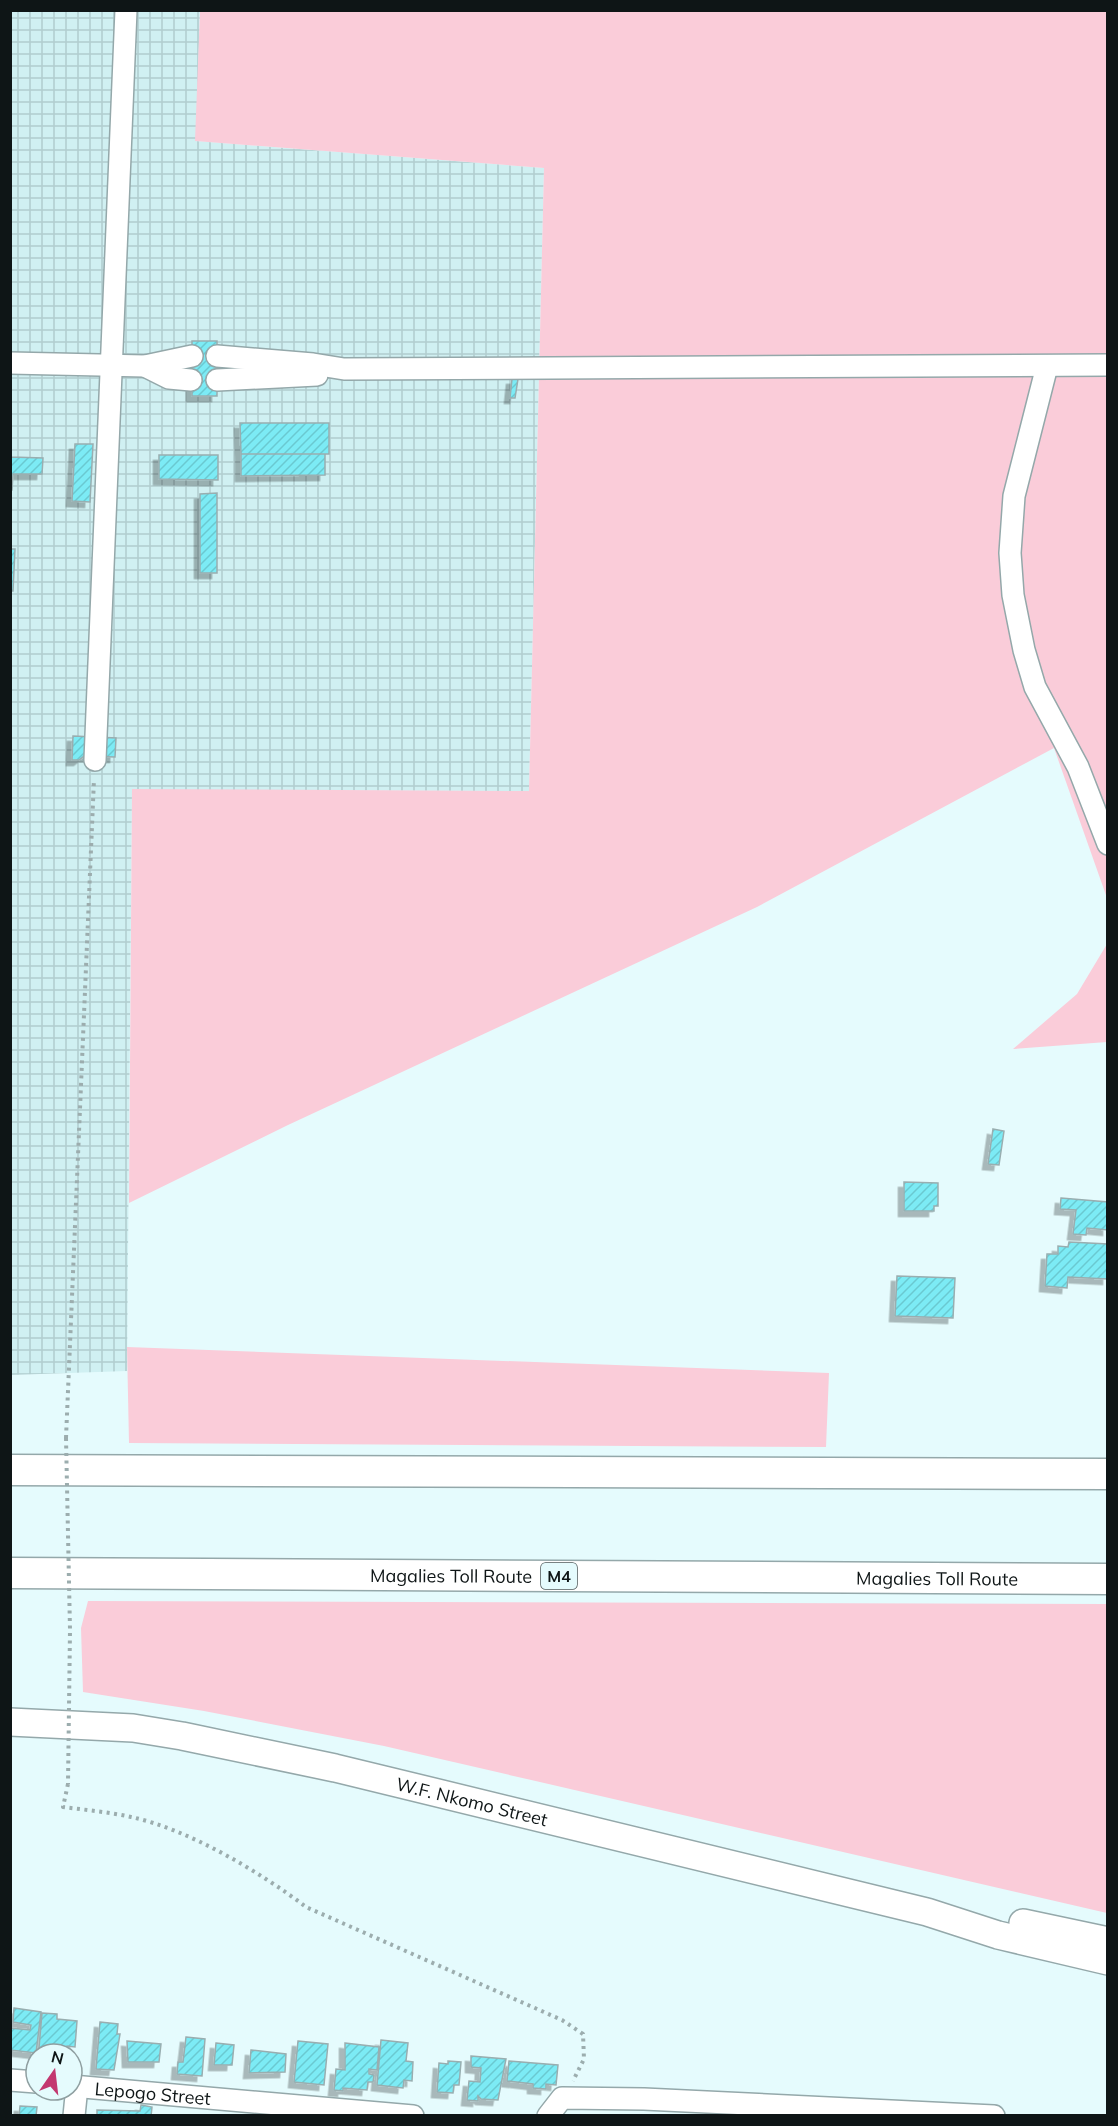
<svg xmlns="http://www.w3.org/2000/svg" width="1118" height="2126" viewBox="0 0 1118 2126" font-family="Mulish,sans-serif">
<defs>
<pattern id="industrial-grid" width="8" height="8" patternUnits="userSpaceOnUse" patternTransform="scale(1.5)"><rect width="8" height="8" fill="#d0f0f2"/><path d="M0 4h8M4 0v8" fill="none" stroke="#b1cdcf"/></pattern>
<pattern id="building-hatch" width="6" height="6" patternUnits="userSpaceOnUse" patternTransform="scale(1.5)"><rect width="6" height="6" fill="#7cebf5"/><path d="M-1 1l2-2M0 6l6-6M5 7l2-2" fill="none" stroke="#6ac9d1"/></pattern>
<filter id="shadow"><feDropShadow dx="-5.5" dy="5.5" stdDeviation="0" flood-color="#0004"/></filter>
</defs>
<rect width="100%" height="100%" fill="#e5fbfd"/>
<path fill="url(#industrial-grid)" d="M10,11h190l-4,130 348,27 -15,623 -397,-1 -5,581 -116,4z"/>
<path fill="#faccd9" d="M200,11h907v887l-53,-150 -297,159 -469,218 -159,78 3,-414 397,2 15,-623 -349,-27z
M1107,944v98l-94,7 64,-55z
M127,1347l702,26 -3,74 -697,-4z
M88,1601l1019,3v309l-723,-167 -180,-35 -121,-19 -2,-64z"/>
<path fill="url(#building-hatch)" stroke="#99aeb0" stroke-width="1.5" filter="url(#shadow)" d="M192,341h25v55h-25z
M512,379h6l-3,19h-5z
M240,423h89v31h-88z
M10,427l1,30 32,1 -1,16h-29l-1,16h-2z
M75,444h18l-3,58 -18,-1z
M241,454h84v21l-84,1z
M159,455h59v25l-59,-1z
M217,493v80h-17v-79z
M10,549h5l-2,42h-3z
M73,736l43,2 -1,19 -31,-1 -5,4h-7z
M993,1129l11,2 -5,34 -11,-1z
M904,1182l34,1v23h-4v5h-30z
M1061,1198l47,4v28l-21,-2 -1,7 -13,-1 3,-24 -16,-1z
M1069,1242l39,2v35l-40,-2 -1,11 -22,-2 2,-32h11v-8l10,1z
M897,1276l58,2 -2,40 -58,-2z
M14,2008l27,4 -5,41 -25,-3 -1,5v-27l20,2 1,-5 -18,-3z
M42,2013l15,1v5l20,2 -2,26 -8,-1 -1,8h-13l1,-4 -15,-2z
M100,2022l18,2 -1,10h3l-6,36 -18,-1z
M186,2037l19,2 -3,37 -25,-2 1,-12h5z
M381,2040l27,3 -2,18 7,1 -1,19 -8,-1 -1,8 -26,-3z
M127,2041l34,3 -2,18h-31z
M298,2041l30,3 -4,41 -30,-3z
M216,2043l18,2 -2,20h-18z
M345,2043l34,4 -2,23 -8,-1v5l5,1 -1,7h-5l-1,8 -24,-2v3l-9,-1 2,-21 9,1z
M251,2050l35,4 -1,18 -36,1z
M471,2056l35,3 -8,41 -17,-1 -3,-3v5l-11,-1 2,-19 11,1 1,-14 -10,-1z
M448,2061l13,1 -2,23h-5l-1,8 -16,-1 2,-29 9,1z
M509,2061l49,4 -2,20 -10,-1v5l-13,-1v-4l-26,-3z
M141,2105l11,2 -1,9h-54v-6l43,1z
M20,2106l17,1 -1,9h-17z"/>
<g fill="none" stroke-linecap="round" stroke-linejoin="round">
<defs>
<g id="minor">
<path d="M217,356l96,8 31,5 764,-4"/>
<path d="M10,363l135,3 47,-10"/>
<path d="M145,366l24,12 22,2"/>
<path d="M1047,366l-33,130 -4,57 3,42 11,55 11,37 43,80 30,77"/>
<path d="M217,380l100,-5"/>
<path d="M95,760l31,-750"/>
<path d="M10,2080l26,2"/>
<path id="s1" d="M72,2086l341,30"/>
<path d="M74,2116l3,-30"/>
<path d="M548,2116l14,-18 82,1 350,17"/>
</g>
<g id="major">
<path id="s2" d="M10,1722l123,6 49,8 153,32 592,144 71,23 110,26"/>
<path d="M1023,1923l85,18"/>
</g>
<g id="highway">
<path d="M10,1470l1098,4"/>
<path id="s3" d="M10,1573l1098,6"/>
</g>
</defs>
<use href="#minor" stroke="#94a8aa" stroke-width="24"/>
<use href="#major" stroke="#94a8aa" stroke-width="30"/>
<use href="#highway" stroke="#94a8aa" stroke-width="33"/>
<path stroke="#9cadae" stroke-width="4" stroke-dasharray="3 4.5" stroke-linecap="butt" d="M66,1438l28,-659
M68,1784l-5,23c23,3 46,5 68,10 57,12 129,55 175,90l256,113 21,14 1,25 -11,22"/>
<use href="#minor" stroke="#fff" stroke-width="21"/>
<use href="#major" stroke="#fff" stroke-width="27"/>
<use href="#highway" stroke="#fff" stroke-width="30"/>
<path stroke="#9cadae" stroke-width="4" stroke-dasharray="3 4.5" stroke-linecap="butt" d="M66,1438l4,192 -2,154"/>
</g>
<g text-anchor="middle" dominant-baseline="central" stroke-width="4.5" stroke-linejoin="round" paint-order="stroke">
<rect fill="#e5fbfd" stroke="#4e5a5b" stroke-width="1.5" x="541" y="1563" width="36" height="26" rx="4.5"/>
<g font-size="16" font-weight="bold" fill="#0e1516">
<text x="559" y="1576">M4</text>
</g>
<g font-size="18" fill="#0e1516" stroke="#e5fbfd">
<text stroke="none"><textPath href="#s3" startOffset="441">Magalies Toll Route</textPath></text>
<text stroke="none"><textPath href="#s3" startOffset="927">Magalies Toll Route</textPath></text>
<text stroke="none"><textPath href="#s2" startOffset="470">W.F. Nkomo Street</textPath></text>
<text stroke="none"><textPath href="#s1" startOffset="81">Lepogo Street</textPath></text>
</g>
</g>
<rect width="1118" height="2126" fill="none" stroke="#0e1516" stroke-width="24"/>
<g transform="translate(54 2072) rotate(14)"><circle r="28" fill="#e5fbfd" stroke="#8f9fa1" stroke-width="1.5"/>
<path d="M0-4.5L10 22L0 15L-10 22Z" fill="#c33870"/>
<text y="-9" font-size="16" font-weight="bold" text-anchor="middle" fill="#0e1516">N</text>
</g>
</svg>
